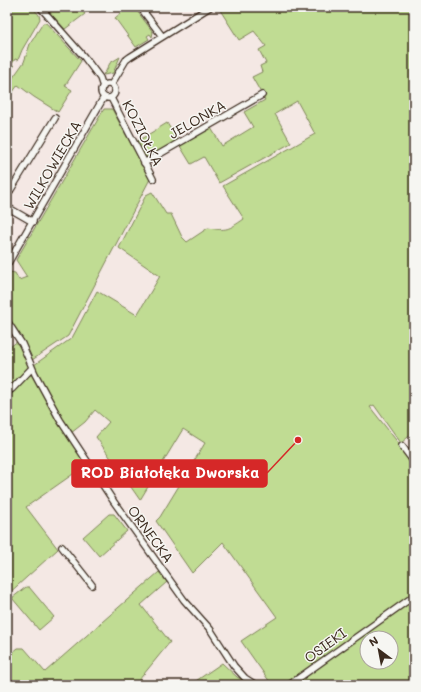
<svg xmlns="http://www.w3.org/2000/svg" width="421" height="692" viewBox="0 0 421 692" font-family="Mali,sans-serif">
<rect width="100%" height="100%" fill="#f4e8e4"/>
<filter id="ink" filterUnits="userSpaceOnUse"><feTurbulence type="fractalNoise" baseFrequency=".025" numOctaves="2"/><feDisplacementMap in="SourceGraphic" scale="8" xChannelSelector="R" yChannelSelector="G"/><feConvolveMatrix kernelMatrix="1 2 1 2 8 2 1 2 1" color-interpolation-filters="sRGB"/></filter>
<g filter="url(#ink)">
<path fill="#c0dc93" stroke="#7e8358" fill-rule="evenodd" d="M7,7h25l7,8 1,4 -18,31 -4,10 -3,-1 -3,5 2,2 -7,9z
M49,7h31l5,7 -20,15 -16,-17z
M128,7h6l19,25 -1,5 -2,-3 -3,2 2,3 -13,8 -21,-29z
M224,7h190v425l-13,11 -27,-38 -4,2 44,56v131l-128,91h-14l-31,-44 36,-24 -54,-75 -31,31 -36,-52 4,-4 45,-74 -22,-14 -43,71 -44,-63 13,-15 -14,-12 -10,12 -14,11 -34,-59 -3,-9 38,-27 25,-47 40,24 23,-39 -41,-28 27,-53 6,-3 14,22h5l11,23 5,5 21,-14c19,3 20,2 36,-9l-21,-33 92,-52 -18,-33 -22,13 16,29 -72,40 -15,-26 -13,7 -11,-18 31,-18 11,18 31,-19 -9,-15 21,-12 -13,-23 10,-5 -2,-6 6,-3 -7,-13 7,-4 -12,-15 -15,9 -19,-30z
M43,23h3l35,38 -16,25 7,4 -14,22 -24,-15 -16,-12 -11,15v-14l17,-24 6,-18z
M120,57l-7,16 -9,2 -1,-1 2,-1 5,-10z
M104,109h8l38,70 -82,157 -36,24 -11,-22 -14,-19v-44l3,-3 5,1 4,7 8,-3 -11,-17z
M167,123l11,18 -29,17c-7,-2 -10,-10 -13,-16z
M18,341c3,7 11,17 11,25 0,9 -15,18 -22,23v-40z
M29,375h4l53,90 -60,42 32,42 -51,46v-200z
M109,514h5l13,17 -28,25 -16,-19z
M159,572l8,10 -26,23 29,37 -31,38 4,5h-136v-28l11,-9h6l21,24z
M26,587h3l25,30 -15,13 -27,-32z
M414,598v87h-122zM367,638h24v24h-24z
M222,663l15,14 15,8h-62z"/>
<g fill="none" stroke-linecap="round" stroke-linejoin="round">
<defs>
<path id="street" d="M40,7l45,51 15,20 3,9
M140,7l22,29
M101 91a7 7 0 1 1 14 0a7 7 0 1 1-14 0Z
M111,85l15,-25 4,-3 80,-50
M111,98l42,81
M144,163l118,-68
M7,196l48,-78
M7,207l26,15
M7,265l97,-168
M7,321l15,23 13,30 25,46 54,82 70,98 26,29 24,37 11,12 11,7
M7,392l5,-3 20,-21
M402,446l12,16
M62,547l30,38
M289,685l125,-89"/>
</defs>
<use href="#street" stroke="#3b2a1e" stroke-width="8"/>
<use href="#street" stroke="#f6f6f2" stroke-width="5.5"/>
</g>
</g>
<g text-anchor="middle" dominant-baseline="central" stroke-width="3" stroke-linejoin="round" paint-order="stroke">
<g font-size="14" fill="#3b2a1e" stroke="#f6f6f2">
<text transform="translate(197 119) rotate(-30)">JELONKA</text>
<text transform="translate(143 133) rotate(63)">KOZIOŁKA</text>
<text transform="translate(52 165) rotate(-60)">WILKOWIECKA</text>
<text transform="translate(151 534) rotate(54)">ORNECKA</text>
<text transform="translate(325 645) rotate(-36)">OSIEKI</text>
</g>
</g>
<path fill="none" stroke="#d62828" stroke-width="1.5" d="M298 440L267 473"/>
<circle fill="#d62828" stroke="#f6f6f2" stroke-width="1.5" cx="298" cy="440" r="4"/>
<rect fill="#d62828" stroke="#d62828" stroke-width="1.5" x="72" y="460" width="195" height="27" rx="4"/>
<g font-size="15" text-anchor="middle" font-weight="bold" fill="#fff">
<text x="170" y="478">ROD Białołęka Dworska</text>
</g>
<rect width="421" height="692" fill="none" stroke="#f6f6f2" stroke-width="24"/>
<rect x="12" y="12" width="397" height="668" fill="none" stroke="#3b2a1e" stroke-width="1.5" filter="url(#ink)"/>
<g transform="translate(379 650) rotate(328)"><circle r="19" fill="#f6f6f2" stroke="#aba49d"/>
<path d="M0-3L7 15L0 10L-7 15Z" fill="#3b2a1e"/>
<text y="-6" font-size="11" font-weight="bold" text-anchor="middle" fill="#3b2a1e">N</text>
</g>
</svg>
